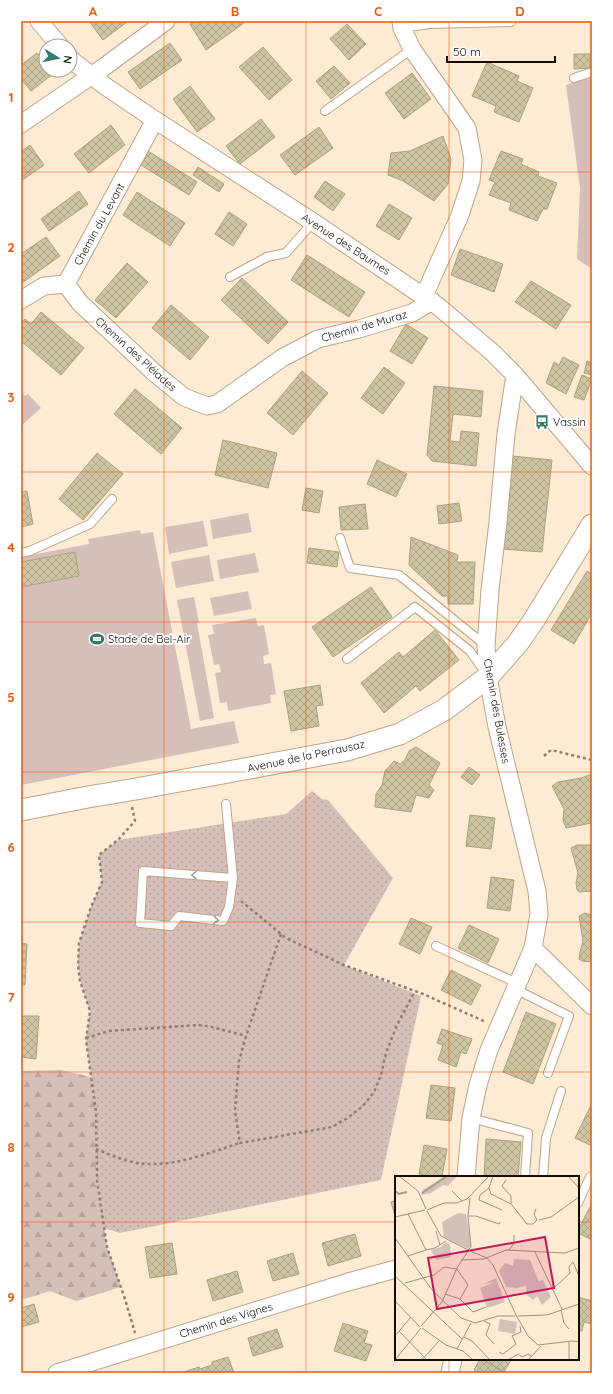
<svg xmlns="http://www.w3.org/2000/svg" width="613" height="1394" viewBox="0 0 613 1394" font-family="Quicksand,sans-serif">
<defs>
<pattern id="grass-dots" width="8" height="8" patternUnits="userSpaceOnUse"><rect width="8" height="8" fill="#d7beb9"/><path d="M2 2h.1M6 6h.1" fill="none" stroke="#b8a29d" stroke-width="1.8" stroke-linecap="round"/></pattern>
<pattern id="forest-firs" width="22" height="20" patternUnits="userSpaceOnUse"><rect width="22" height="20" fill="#d7beb9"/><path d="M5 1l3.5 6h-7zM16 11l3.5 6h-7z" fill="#b8a29d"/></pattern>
<pattern id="building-cross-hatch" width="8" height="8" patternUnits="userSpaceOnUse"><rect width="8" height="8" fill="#cdc4a2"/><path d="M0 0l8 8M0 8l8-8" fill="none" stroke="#afa78a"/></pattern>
</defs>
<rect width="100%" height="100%" fill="#ffebd3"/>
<path fill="url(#grass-dots)" d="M312,791l10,8 6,1 65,78 -49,87 77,31 -40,184 -261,53 -16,-5 -7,-48 -1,-68 -10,-72 4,-29 -10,-30 -2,-16 1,-22 12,-36 11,-25 -3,-27 19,-15 168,-26z"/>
<path fill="url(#forest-firs)" d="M61,1070l30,7 5,35 1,68 10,67 14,40 -45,14 -26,-10 -29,9v-229z"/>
<path fill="#d7beb9" d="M592,75v194l-15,-10 3,-71 -14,-103z
M22,393l3,3 3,-2 13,14 -20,18z
M248,513l4,19 -39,7 -3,-19z
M203,521l5,25 -39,8 -4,-27z
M140,530l1,4 12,-2 38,197 43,-8 5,22 -218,42v-228l68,-13 -1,-5z
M255,553l4,19 -39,7 -3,-19z
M209,555l5,26 -38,7 -5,-26z
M248,591l4,18 -38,7 -4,-18z
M194,597l5,26h-2l17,95 -14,3 -23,-121z
M256,618l2,8 6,-1 5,29 -6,2 1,8 7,-1 5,31 -6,1 1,8 -43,8 -1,-9 -7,1 -5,-30 6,-1 -2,-8 -5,1 -6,-30 6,-1 -2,-9z"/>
<path fill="url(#building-cross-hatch)" stroke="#aba281" d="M89,21h37l1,1 -24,18z
M194,21h49l1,2 -38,27 -16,-26z
M347,24l19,20 -17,16 -19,-21z
M170,43l12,17 -42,29 -12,-17z
M263,47l29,33 -23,20 -30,-33z
M37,53l9,12v5h4l3,4 -22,17 -10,-12v-14z
M574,54h16v14l-16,1z
M487,62l32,14 -2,5 16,7 -14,34 -25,-10 2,-6 -24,-10z
M334,66l16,17 -19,16 -15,-18z
M412,73l19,26 -27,20 -19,-26z
M190,86l25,33 -18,13 -24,-33z
M261,119l14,18 -35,27 -14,-18z
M111,125l14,20 -36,28 -15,-19z
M319,127l14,21 -38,27 -15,-20z
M443,136l8,23 -3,25 -14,17 -31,-20 -15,-6 3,-22 19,-2z
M30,145l14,20 -23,16v-29z
M148,151l49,31 -8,13 -48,-30z
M501,151l22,8 -2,5 18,8 -1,4 19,7 -10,26h-4l-6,12 -28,-11 2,-7 -22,-8 6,-13 -6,-2z
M198,167l26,17 -5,8 -26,-17z
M325,181l20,13 -12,17 -19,-14z
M79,191l9,13 -39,27 -8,-12z
M137,192l48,31 -15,23 -47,-31z
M389,204l23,14 -13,22 -23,-14z
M229,212l18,12 -14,22 -18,-12z
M46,237l14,19 -38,27 -1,-29z
M460,249l43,15 -9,28 -43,-17z
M307,255l58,37 -16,25 -58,-37z
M127,263l21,19 -32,36 -21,-18z
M242,278l46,44 -20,22 -47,-44z
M531,281l40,24 -15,24 -41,-27z
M171,305l38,32 -19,23 -38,-32z
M41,312l43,36 -23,27 -40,-34v-17l4,-5 6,5z
M406,324l22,14 -16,26 -22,-13z
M563,357l16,8 -13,29 -20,-11 8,-21 5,3z
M587,361l5,2v12l-8,-2z
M384,367l21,16 -22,31 -22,-16z
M302,371l26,22 -35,42 -26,-22z
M582,375l10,4 -8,21 -10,-3z
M434,386l49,5 -2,26 -28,-3 -3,27 10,1 1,-11 18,2 -3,33 -44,-5 -5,-6z
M135,389l47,39 -21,26 -47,-40z
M223,440l54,13 -9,35 -53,-13z
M97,453l26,21 -40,46 -24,-21z
M512,456l40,4 -10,92 -40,-3z
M377,460l30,14 -11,23 -29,-13z
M306,488l17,3 -4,22 -17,-3z
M27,491l6,33 -12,3v-35z
M459,503l3,18 -23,3 -2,-18z
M365,504l3,25 -27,1 -2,-23z
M411,537l47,18 -1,7h18l-2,42h-25v-8h-6l-33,-31z
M309,548l30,4 -2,15 -30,-4z
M75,552l4,24 -58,11v-25z
M587,571l5,3v39l-18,31 -23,-14z
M371,587l21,30 -59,40 -21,-30z
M435,630l24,30 -39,31 -4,-5 -32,27 -23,-30 38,-31 4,5z
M320,685l3,20 -7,1 3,20 -28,5 -7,-40z
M416,747l24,16 -11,22 5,5 -5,8 -13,-3 -5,17 -36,-5 1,-13 6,-9 3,-14 9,-10 6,3 5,-4 4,-9z
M469,767l11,8 -8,10 -11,-8z
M592,774v49l-26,5 -3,-8 1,-11 -12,-23 6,-4 23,-4z
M470,815l25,3 -4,31 -25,-3z
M577,845h15v46l-12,1 -3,-2 -1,-7 2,-10 -7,-25z
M491,877l23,3 -4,31 -23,-3z
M585,913l7,2v47l-10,-1 -3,-2 1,-7 3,-11 -4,-25z
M411,918l21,9 -12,27 -21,-10z
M469,925l30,14 -11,24 -30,-15z
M21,943l6,1 -2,41h-4z
M451,970l30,15 -10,20 -30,-15z
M526,1012l30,12 -23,60 -30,-12z
M21,1016h18l-3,43 -15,-2z
M442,1029l30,10 -6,15 -5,-2 -5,15 -18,-7 5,-15 -6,-2z
M431,1085l24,3 -4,33 -25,-3z
M592,1103v43l-17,-8z
M486,1139l35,3 -3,35h-34z
M424,1145l23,4 -5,28 -23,-3z
M396,1200v20l-5,-18z
M592,1203v37l-14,-7v-3z
M355,1234l6,22 -33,10 -6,-23z
M172,1243l5,31 -27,4 -5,-31z
M293,1253l6,21 -26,7 -6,-20z
M237,1271l6,21 -30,9 -6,-21z
M578,1297l14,4v23l-8,-2 -2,9 -4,-1z
M34,1304l5,18 -18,5v-19z
M343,1323l25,8 -4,12 8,2 -6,16 -32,-10z
M277,1329l6,18 -30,9 -5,-18z
M228,1357l6,16h-53l18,-6 1,2 12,-4v-3z
M480,1359h2l22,13 -1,1h-25l-4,-3z
M482,1359h28l1,1 -7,12z"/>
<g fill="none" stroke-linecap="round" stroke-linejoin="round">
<defs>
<path id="service" d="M402,28l27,-4 82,-2
M574,78l18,-6
M325,111l87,-62
M230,277l37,-20 19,-4 27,-31
M340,538l10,30 49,7 86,70
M21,553l9,-2 60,-27 22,-25
M347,659l68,-52 55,44 14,20
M226,804l7,74 -4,29 -6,14 -44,-5 -8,10 -31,-3 3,-52 90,7
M436,946l81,37
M515,989l54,27 -21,57
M471,1118l57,15 -3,44
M543,1177l3,-39 15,-47
M578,1203l12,-26"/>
<path id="minor" d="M39,21l21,25
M401,21l1,7 10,21 55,79 6,32 -2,21 -11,34 -36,81
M70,58l4,4 31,24 50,34 158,102 126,85 54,46 22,22 77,91
M21,124l83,-57 62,-46
M66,284l14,19 77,72 27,22 23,9 10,-2 65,-46 36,-19 41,-10 53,-16 20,-12
M66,284l89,-164
M21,300l23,-14 22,-2
M533,948l59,58
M466,1177l5,-59 7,-33 11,-35 44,-102 6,-34 -2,-23 -40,-164 -9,-50 -2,-31 4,-56 8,-68 8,-88 9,-59
M57,1373l291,-91 48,-13
M450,1373l3,-14"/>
<path id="tertiary" d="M21,810l67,-13 48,-8 211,-39 53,-16 44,-24 44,-33 30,-34 16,-23 58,-95"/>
</defs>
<use href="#service" stroke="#bba588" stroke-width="10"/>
<use href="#minor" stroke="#bba588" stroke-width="19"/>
<use href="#tertiary" stroke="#bba588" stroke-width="23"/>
<path stroke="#8e8170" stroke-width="2.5" stroke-dasharray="3 3" stroke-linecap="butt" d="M544,756l7,-6 41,10
M132,807l3,14 -17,19 -19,15 3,27 -11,25 -12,36 -1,22 2,16 10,30 -4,29 10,72 1,68 10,67 18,52 10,34
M241,901l45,37 58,27 79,29 63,28
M281,934l-35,102 -7,25 -4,50 5,32 92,-16 14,-8 17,-13 11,-14 7,-17 5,-22 11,-28 18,-34
M86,1038l23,-7 90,-6 13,2 34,9
M96,1149c17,7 35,15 53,15 31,1 62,-12 91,-21"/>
<use href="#service" stroke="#fff" stroke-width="8"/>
<use href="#minor" stroke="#fff" stroke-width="17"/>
<use href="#tertiary" stroke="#fff" stroke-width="21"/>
</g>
<defs><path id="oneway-chevron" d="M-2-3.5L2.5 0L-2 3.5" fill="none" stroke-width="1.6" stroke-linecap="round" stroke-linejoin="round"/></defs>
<g stroke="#a19e9b">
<use href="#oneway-chevron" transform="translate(194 875) rotate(-176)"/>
<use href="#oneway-chevron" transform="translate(216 920) rotate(5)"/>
</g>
<path fill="none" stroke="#e8590c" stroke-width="1" stroke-opacity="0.55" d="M164,21v1352M306,21v1352M449,21v1156M21,172h571M21,322h571M21,472h571M21,622h571M21,772h571M21,922h571M21,1072h571M21,1222h375M578,1222h14M449,1359v14"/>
<defs>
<symbol id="bus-bare" viewBox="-9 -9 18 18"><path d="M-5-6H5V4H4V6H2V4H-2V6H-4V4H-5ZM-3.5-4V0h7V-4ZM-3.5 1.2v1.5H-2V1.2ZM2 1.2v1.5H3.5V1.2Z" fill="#35796c" stroke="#fff" stroke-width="2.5" paint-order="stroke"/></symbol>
<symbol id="stadium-bare" viewBox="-9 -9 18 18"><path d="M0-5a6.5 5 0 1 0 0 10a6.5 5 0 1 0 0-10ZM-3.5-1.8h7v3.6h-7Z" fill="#35796c" stroke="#fff" stroke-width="2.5" paint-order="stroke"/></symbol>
</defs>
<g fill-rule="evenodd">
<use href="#bus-bare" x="532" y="412" width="20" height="20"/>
<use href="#stadium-bare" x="87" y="629" width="20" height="20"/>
</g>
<g text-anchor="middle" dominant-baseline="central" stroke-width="4" stroke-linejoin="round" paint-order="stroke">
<g font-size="11" fill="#140d04" stroke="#fff">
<text transform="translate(99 224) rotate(-61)">Chemin du Levant</text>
<text transform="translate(346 244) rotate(33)">Avenue des Baumes</text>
<text transform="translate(364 326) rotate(-16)">Chemin de Muraz</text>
<text transform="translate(136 354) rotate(42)">Chemin des Pléiades</text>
<text transform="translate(497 711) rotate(80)">Chemin des Bulesses</text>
<text transform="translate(306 756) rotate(-12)">Avenue de la Perrausaz</text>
<text transform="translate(226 1320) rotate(-17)">Chemin des Vignes</text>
</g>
<g font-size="11" fill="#140d04" stroke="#fff" text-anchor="start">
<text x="553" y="422">Vassin</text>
<text x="108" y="639">Stade de Bel-Air</text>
</g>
</g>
<g transform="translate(395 1176)">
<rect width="184" height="184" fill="#ffebd3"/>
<path d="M119,83l16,1 9,22 -22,6 -11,-1 -7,-16 6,-8 8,3z" fill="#d7beb9"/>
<path d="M50,0h12l-9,10 -5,-1 -12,8 -10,2 2,-5zM148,104l8,17 -9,8 -5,-9 -4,4 -6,-5 -1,-7v-3z" fill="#d7beb9"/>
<path d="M63,37l8,1 5,32 -3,3 -24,-12 -2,-15z" fill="#d7beb9"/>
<path d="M51,66l4,3 1,12 -15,3 -5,-10 10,-3zM101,102l9,24 -18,6 -7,-20 15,-6 -11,2zM105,143l17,3 -2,12 -17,-3z" fill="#d7beb9"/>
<path fill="none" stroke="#9da383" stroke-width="2" d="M0,15l4,3 8,-2M27,17l25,-17"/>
<path fill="none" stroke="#a19280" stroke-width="1" d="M4,0l19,15 8,18M98,0l-4,12 2,6 20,10 16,20h6l4,-4 -3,-6 2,-5M173,0l11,12M111,4l-4,6 9,10v8M94,12l-9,7 -1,5 23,10M57,15l10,10M32,34l17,-7h12l11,-4 22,-23M32,35l14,25 27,14M13,38l18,36 9,-2 11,-7M73,40h8l23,8 1,-2M0,41l30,-7M144,44l12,-3 28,-20M41,55l4,14M0,62l37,52 29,28 14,5 23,-7h17M73,74l3,-3 -3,-31 2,-18M114,74l5,-7v-8M75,75l17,7 6,7 23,50M140,76l27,57M13,80l18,-6M66,84l23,-1 22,-9 59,3 14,-5M61,92l12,17 -8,14M0,100l67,63M10,107l29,-8 10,-8 12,2M159,112l16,-15 -1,-6 4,-5 6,14M50,118l15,5 13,13 13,-5M0,125l25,26M166,134l3,13 5,6M123,140l29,-1 32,-11M122,141l-1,-2 12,21 10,9 34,-4 7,1M89,145l6,3 -4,11 8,9M26,150l21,-24 15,-34 11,-17M27,152l24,17 17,6M4,155l28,29M0,160l16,-19M69,161l8,4 18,19M174,165v19M62,173l14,-26M67,174l11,10M104,176l4,2 13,-10 -4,-8 9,-4 -1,-6M0,184l26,-32M27,184l17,-19M113,184l10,-6 4,3 6,-3 3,2M133,184l13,-14"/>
<path fill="#c2185b" fill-opacity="0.15" stroke="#c2185b" stroke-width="2" d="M150,61l9,51 -117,21 -9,-51z"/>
<rect width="184" height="184" fill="none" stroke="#140d04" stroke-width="2"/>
</g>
<rect width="613" height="1394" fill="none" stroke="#ffffff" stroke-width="44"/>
<g transform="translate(58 58) rotate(100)"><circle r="19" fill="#ffffff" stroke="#a19e9b"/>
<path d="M0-3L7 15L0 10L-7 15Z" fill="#35796c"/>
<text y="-6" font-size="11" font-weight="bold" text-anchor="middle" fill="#140d04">N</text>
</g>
<path d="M447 56v6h108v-6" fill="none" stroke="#140d04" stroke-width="2"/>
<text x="453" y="56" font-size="12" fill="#140d04" stroke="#ffffff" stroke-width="3" paint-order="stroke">50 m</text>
<rect x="22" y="22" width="569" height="1350" fill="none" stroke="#e8590c" stroke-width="1.5"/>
<g font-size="13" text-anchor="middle" font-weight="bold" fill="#e8590c">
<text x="93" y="16">A</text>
<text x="235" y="16">B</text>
<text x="378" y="16">C</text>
<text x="520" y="16">D</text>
<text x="11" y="102">1</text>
<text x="11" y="252">2</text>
<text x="11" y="402">3</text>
<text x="11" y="552">4</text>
<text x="11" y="702">5</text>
<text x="11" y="852">6</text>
<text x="11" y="1002">7</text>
<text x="11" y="1152">8</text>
<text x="11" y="1302">9</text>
</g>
</svg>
